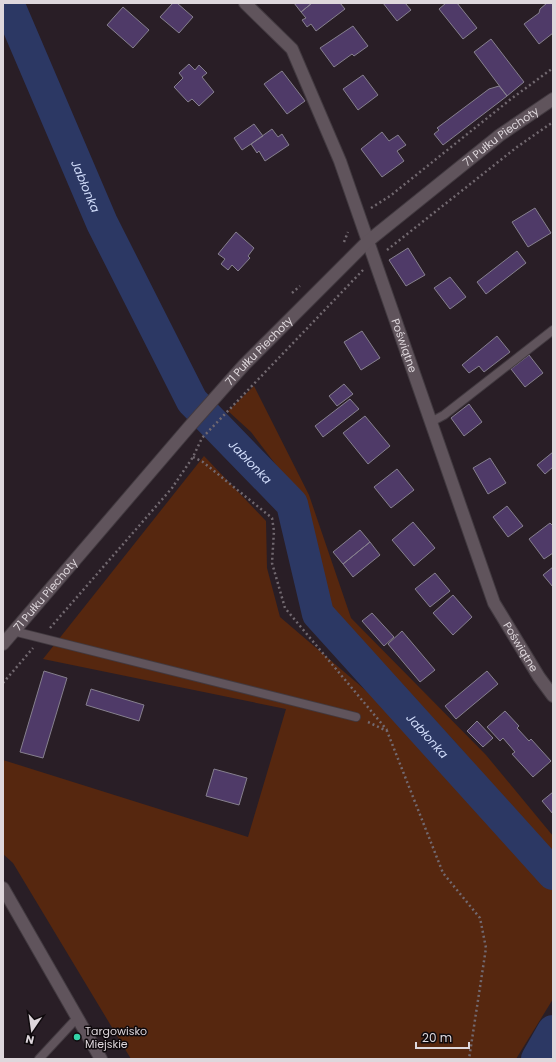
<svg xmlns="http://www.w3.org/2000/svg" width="556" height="1062" viewBox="0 0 556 1062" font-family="Poppins,sans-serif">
<rect width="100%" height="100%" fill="#291e26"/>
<path fill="#56270f" d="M254,386l55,109 42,123 135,137 67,81v20l-98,-114 -124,-133 -17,-39 -6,-24 -3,-35 -19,-33 -35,-46 -23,-21z
M204,456l62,65 1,47 13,49 118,101 155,172v109l-37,60h-385l-118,-196 -10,-9v-94l245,77 38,-128 -243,-50z
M553,1044v15h-9z"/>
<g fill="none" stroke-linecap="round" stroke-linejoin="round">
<g stroke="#2c3864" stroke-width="32">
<path id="s1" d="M8,3l94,220 90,178 100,103 26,110 235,260"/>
<path d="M537,1059l16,-28"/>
</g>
</g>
<path fill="#4f3a68" stroke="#86808e" d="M173,3h4l16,14 -14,16 -19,-16z
M294,3h18l-11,9z
M312,3h28l5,6 -29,22 -5,-7 -4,3 -5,-7 4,-2 -5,-6z
M383,3h22l6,7 -14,11z
M446,3h11l20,25 -14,11 -24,-30z
M547,3h6v30l-14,11 -15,-20 15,-11 1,-4z
M123,7l26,23 -16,18 -26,-23z
M353,26l15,20 -14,10 -2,-2 -18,13 -14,-19z
M491,39l33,43 -17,14 -33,-44z
M189,64l6,6 4,-5 8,8 -5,4 12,15 -15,14 -7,-7 -4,3 -14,-15 9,-9 -4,-5z
M282,71l23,30 -18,13 -23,-30z
M363,75l15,20 -20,15 -15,-21z
M499,86l8,10 -64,49 -9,-11 5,-4 -2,-2 52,-39z
M254,124l9,12 -21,14 -8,-12z
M272,129l6,8 4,-3 7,11 -24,16 -6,-10 -2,2 -6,-9z
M382,132l7,9 9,-6 8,10 -9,6 7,10 -22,16 -21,-28z
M535,208l16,25 -23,14 -16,-25z
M236,232l18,16 -6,8 2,2 -12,13 -6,-6 -4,5 -7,-6 4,-5 -7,-5z
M408,248l17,27 -19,11 -17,-26z
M517,251l9,12 -40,31 -9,-12z
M450,277l16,20 -16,12 -16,-21z
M362,331l18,27 -19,12 -17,-28z
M497,336l13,16 -26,20 -5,-6 -10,7 -7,-8z
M529,355l14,18 -18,14 -14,-18z
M344,384l9,10 -16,12 -8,-10z
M350,399l9,10 -36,28 -8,-11z
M469,404l13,18 -18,14 -13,-18z
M365,416l25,30 -22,18 -25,-31z
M553,452v15l-8,7 -8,-9z
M490,458l16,25 -18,11 -15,-26z
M397,469l17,21 -23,18 -17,-21z
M507,506l16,20 -15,11 -15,-20z
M413,522l22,26 -21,18 -22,-26z
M550,523l3,3v27l-9,6 -15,-20z
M360,530l10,12 -27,22 -10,-12z
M370,542l10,13 -27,22 -10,-13z
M553,567v20l-10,-12z
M435,573l15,18 -20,16 -15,-18z
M453,595l19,22 -19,18 -20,-22z
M372,613l22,24 -10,9 -22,-25z
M402,631l33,39 -15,12 -32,-38z
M44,671l23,7 -24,80 -23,-6z
M487,671l11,13 -42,35 -11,-13z
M91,689l53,16 -5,16 -53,-16z
M505,711l14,15 -2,2 12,13 2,-2 20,22 -18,16 -21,-23 3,-2 -12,-14 -3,3 -13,-14z
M477,721l16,17 -10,9 -16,-16z
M214,769l33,9 -8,27 -33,-9z
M553,792v22l-11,-13z"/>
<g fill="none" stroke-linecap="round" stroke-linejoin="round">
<defs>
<path id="lane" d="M431,422l13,-7 109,-85
M13,631l343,86
M39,1059l38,-41"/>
<g id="street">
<path id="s2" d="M245,3l47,46 48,112 154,442 45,74 14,19"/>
<path d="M3,888l98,171"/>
</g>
<g id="secondary">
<path id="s3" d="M3,644l186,-217 55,-62 123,-123 133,-107 53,-36"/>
</g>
</defs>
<use href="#lane" stroke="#423a40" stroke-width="10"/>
<use href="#street" stroke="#423a40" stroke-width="14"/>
<use href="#secondary" stroke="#423a40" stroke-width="14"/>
<path stroke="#726970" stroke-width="2.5" stroke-dasharray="2 3" stroke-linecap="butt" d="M371,208l19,-12 121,-97 42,-31
M344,242l4,-10
M387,250l130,-103 36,-25
M292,293l8,-7
M193,457l10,5 69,56 2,13 -2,32 13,45 102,122
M50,628l122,-140 21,-31 9,-19 161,-168
M3,683l30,-35
M368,722l19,9 56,142 37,45 6,30 -17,111"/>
<use href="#lane" stroke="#60545c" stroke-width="8"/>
<use href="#street" stroke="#60545c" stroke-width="12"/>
<use href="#secondary" stroke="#60545c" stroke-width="12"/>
</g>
<circle fill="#33d4a8" stroke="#0f0a0d" stroke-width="1.5" cx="77" cy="1037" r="4"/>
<g text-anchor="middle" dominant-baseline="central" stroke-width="3" stroke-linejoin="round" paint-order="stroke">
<g font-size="11" fill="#ded7dc" stroke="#0f0a0d">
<text stroke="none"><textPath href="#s3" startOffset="713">71 Pułku Piechoty</textPath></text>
<text stroke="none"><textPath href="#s2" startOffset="383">Poświątne</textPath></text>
<text stroke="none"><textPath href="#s3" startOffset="389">71 Pułku Piechoty</textPath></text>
<text stroke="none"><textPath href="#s3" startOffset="65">71 Pułku Piechoty</textPath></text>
<text stroke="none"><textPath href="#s2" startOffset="707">Poświątne</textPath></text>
</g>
<g font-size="11" fill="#ded7dc" stroke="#0f0a0d" text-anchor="start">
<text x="85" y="1031">Targowisko<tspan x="85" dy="13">Miejskie</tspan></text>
</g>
<g font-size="12" font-style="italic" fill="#d0dbf9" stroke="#0f0a0d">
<text stroke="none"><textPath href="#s1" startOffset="199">Jabłonka</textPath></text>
<text stroke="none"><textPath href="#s1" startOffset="523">Jabłonka</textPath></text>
<text stroke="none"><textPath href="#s1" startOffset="859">Jabłonka</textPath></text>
</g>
</g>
<rect width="556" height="1062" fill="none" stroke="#ded7dc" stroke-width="8"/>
<g transform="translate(32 1030) rotate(193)" stroke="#0f0a0d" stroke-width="3" paint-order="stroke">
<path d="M0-3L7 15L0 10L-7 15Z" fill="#ded7dc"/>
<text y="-6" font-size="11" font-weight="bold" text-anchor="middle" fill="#ded7dc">N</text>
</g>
<path d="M416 1042v6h53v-6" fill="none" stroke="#ded7dc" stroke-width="2"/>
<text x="422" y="1042" font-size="12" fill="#ded7dc" stroke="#0f0a0d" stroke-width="3" paint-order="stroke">20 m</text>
</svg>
